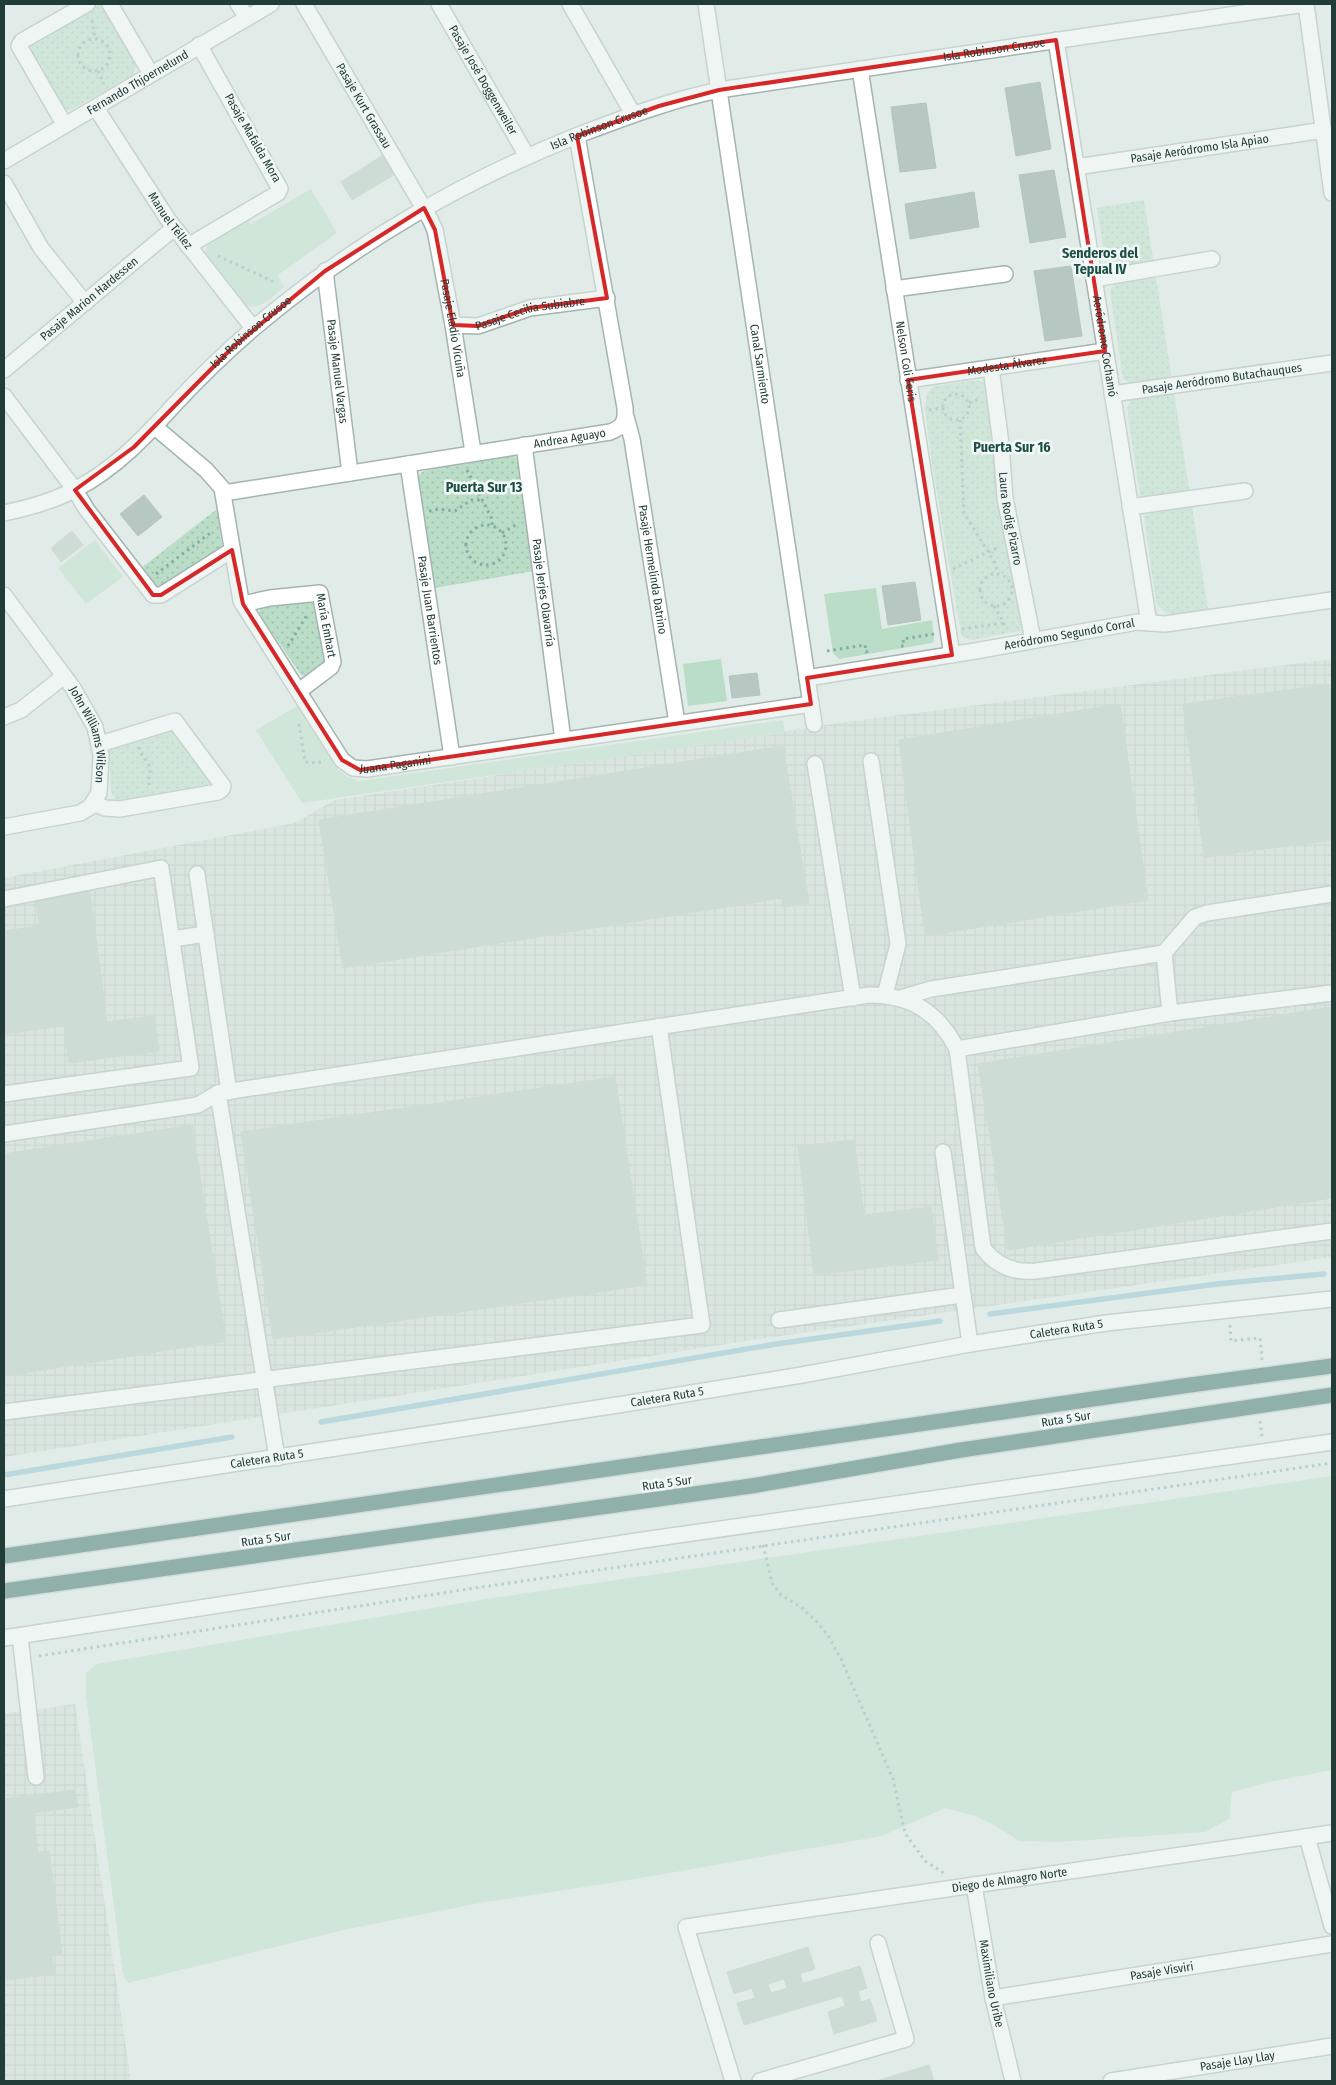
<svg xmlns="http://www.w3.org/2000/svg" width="1336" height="2085" viewBox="0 0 1336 2085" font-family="'Fira Sans Condensed',sans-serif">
<defs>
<pattern id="industrial-grid" width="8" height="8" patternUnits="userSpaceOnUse" patternTransform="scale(1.25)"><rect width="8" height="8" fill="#d0dcd7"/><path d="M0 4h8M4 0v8" fill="none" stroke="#b2beb9"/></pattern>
<pattern id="park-dots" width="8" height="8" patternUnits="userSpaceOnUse" patternTransform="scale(1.25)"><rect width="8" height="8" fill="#baddc7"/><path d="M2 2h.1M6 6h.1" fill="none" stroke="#a0bfac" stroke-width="1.8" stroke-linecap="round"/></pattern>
</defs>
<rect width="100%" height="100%" fill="#e1ece8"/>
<path fill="url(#industrial-grid)" d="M1332,659v598l-579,83 -749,117v-579l290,-55 41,-23 503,-77z
M75,1704l56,377h-127v-367z"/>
<path fill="#baddc7" d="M311,189l26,44 -59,42 6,12c-11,9 -24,25 -38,18l-40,-52 1,-10 41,-25 3,6z
M95,540l28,37 -37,27 -28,-36z
M876,588l6,41 50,-9 2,21 -2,2 -93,16 -6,-6 -9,-59z
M721,659l6,42 -39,5 -5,-42z
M297,706l40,62 9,8 13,5 424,-61 2,13 -483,70 -46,-73z
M1332,1476v294l-63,12 -37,10 -3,27 -24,13 -145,10 -41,-1 -25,-16 -19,-9 -30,-8 -63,28 -253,44 -149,23 -132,26 -220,54 -5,-9 -37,-277v-24l11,-9 389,-65z"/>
<path fill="url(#park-dots)" d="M95,4l11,2 31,58 -4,11 -64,36 -6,-3 -35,-56v-8z
M1144,200l10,64c-16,3 -34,10 -48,0l-9,-56z
M1156,277l16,102 -41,5 -8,-5 -13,-87c4,-17 32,-14 46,-15z
M978,380l8,4 39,246 -53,10 -9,-3 -2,-3 -29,-170 -7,-55 2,-16 8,-7z
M1174,392l16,102 -43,6 -7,-5 -13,-87 6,-11z
M509,456h5l6,6 15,109 -101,17 -18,-109 6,-7 6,-2z
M1192,506l16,103c-17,3 -43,13 -52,-7l-12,-86 8,-4z
M217,509l5,37 -2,5 -55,36 -12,-1 -13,-17z
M316,600l12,61 -20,15 -7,-1 -42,-61 1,-5 6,-5z
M172,726l40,55 -2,5 -86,19 -8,-3 -5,-11 -2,-43z"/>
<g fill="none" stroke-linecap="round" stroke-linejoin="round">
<path stroke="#8abfd1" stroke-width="5.5" d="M990,1314l227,-30 107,-10
M321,1422l455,-78 164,-23
M4,1475l228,-38"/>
</g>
<path fill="#b7c7c1" stroke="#b4c5c0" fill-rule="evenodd" d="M1040,82l11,67 -35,7 -11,-68z
M926,103l10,65 -36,4 -9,-65z
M383,155l12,19 -43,26 -11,-18z
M1054,170l12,67 -36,6 -11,-68z
M974,192l5,35 -69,12 -5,-35z
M1071,266l11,70 -37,5 -11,-70z
M144,495l18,22 -24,19 -18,-22z
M72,531l11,14 -22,17 -10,-14z
M915,582l6,38 -33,5 -6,-39z
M757,673l3,22 -28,3 -3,-22z
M1332,684v156l-128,17 -21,-153z
M1120,704l28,196 -223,36 -26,-196z
M783,746l26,157 -26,4 -1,-9 -439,70 -24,-148z
M89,886l18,136 47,-6 5,35 -90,12 -5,-37 -60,8v-103l36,-5 -5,-32z
M1332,1007v191l-324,52 -30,-186z
M615,1077l32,208 -374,54 -32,-207z
M192,1125l34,216 -222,35v-222z
M854,1140l10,75 67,-8 7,53 -124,15 -16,-129z
M75,1790l3,17 -45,6 5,39 11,-1 13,102 -10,2 2,19 -50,6v-181z
M808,1947l7,22 -15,5 3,9 15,-4 6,22 -80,24 -7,-22 18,-5 -3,-10 -18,6 -7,-22zM784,1979l3,9 -16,5 -3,-9z
M860,1966l7,22 -9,3 3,11 9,-3 7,22 -43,13 -6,-22 17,-6 -3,-10 -18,5 -6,-22z
M929,2065l5,16h-58z"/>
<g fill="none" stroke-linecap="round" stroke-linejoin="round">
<defs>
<g id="minor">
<path d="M110,4l41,70"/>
<path d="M238,4l9,14"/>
<path id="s1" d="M304,4l126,215 5,11 18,95 20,127"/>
<path id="s2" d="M439,4l88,152"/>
<path d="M570,4l63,110"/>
<path id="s3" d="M706,4l108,720"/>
<path d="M1306,4l26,189"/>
<path id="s4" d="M1056,40l93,583"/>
<path id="s5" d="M860,69l92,586"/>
<path id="s6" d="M96,108l71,110 86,110"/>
<path d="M64,124l-45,-78 3,-5 65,-37"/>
<path id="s7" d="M4,161l267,-157"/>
<path id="s8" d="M1076,167l248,-37"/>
<path d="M4,183l37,65 44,55"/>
<path d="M188,246l90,-53 2,-4 -81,-144"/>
<path id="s9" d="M325,271l25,202"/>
<path d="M1094,279l118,-20"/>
<path d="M894,289l111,-15"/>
<path id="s10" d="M453,325l25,1 52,-18 77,-10"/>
<path id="s11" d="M991,368l10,76 4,54 28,142"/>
<path id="s12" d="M4,370l170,-142"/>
<path id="s13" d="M908,380l197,-29"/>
<path id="s14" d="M1112,394l220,-31"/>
<path d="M4,396l71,94 12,20 66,85h8l71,-45"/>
<path id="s15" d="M626,417l6,22 45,284"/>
<path id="s16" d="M155,427l51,43 16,18 19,113 101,159 11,8 14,1 444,-65"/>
<path id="s17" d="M524,445l39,295"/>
<path id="s18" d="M408,464l44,293"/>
<path id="s19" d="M224,493l386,-61c13,-5 16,-10 15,-24l-48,-272"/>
<path d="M1130,507l115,-16"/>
<path id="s20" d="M4,513c24,-5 50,-12 72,-24 39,-20 70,-53 99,-85 25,-27 52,-53 80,-77 100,-84 205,-145 326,-193 45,-17 90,-34 138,-44l586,-86"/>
<path id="s21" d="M4,595l69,93 22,39 6,28 -2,38 -9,14 -10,6 -76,14"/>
<path id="s22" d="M243,604l27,-6 50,-5 13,69 -2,5 -32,24"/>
<path id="s23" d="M807,678l168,-27 162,-29 28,2 167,-24"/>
<path d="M4,717l17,-7 43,-34"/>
<path d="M871,761l27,183 -13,51"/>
<path d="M815,764l38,234"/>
<path d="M93,803l12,5 15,1 98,-17 4,-3 1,-3 -48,-65 -75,23"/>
<path d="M197,874l32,218"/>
<path d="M4,899l157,-31 30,200 -187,26"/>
<path d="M172,939l34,-5"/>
<path d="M901,998l30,-9 233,-36"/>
<path d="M1170,1013l-6,-60 31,-36 12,-4 125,-19"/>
<path d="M957,1049l26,199c13,18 31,25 53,23l296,-40"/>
<path d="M218,1093l59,365"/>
<path d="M4,1134l194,-29 20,-12 651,-98c42,0 69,17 88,54l213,-36 162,-20"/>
<path d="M943,1152l27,192"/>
<path d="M779,1320l183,-25"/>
<path d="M4,1412l698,-87 -43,-299"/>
<path id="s24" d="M4,1499l620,-95 178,-29 168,-31 136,-21 226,-24"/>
<path d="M20,1636l16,141"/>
<path d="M4,1638l639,-98 689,-98"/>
<path d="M1307,1837l25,89"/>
<path id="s25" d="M974,1885l19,113 20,83"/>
<path id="s26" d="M993,1998l339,-54"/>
<path id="s27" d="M733,2081l-47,-154 646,-94"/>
<path d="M760,2081l146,-42 -28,-96"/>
<path id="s28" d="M1111,2081l221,-35"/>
</g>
<path id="highway" d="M4,1556l1186,-171 142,-19
M4,1591l747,-105 210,-36 371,-55"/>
</defs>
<use href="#minor" stroke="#a4b4b0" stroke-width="18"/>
<use href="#highway" stroke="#c1c9c7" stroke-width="18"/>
<path stroke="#82afa5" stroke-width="3" stroke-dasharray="2.5 4" stroke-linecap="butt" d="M92,20l3,19
M78 55a16 16 0 1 1 32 0a16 16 0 1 1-32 0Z
M98,71l6,13
M218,256l56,26
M943 407a13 13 0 1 1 26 0a13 13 0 1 1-26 0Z
M969,403l11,-4
M929,410l14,-2
M960,420l4,93 31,50 3,11
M467,470l25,49v7
M429,511l10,-2 16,2 16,-11h11
M466 545a20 20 0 1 1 40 0a20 20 0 1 1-40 0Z
M502,533l17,-10
M953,569l46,-22
M156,574l57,-43
M980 590a16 16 0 1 1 32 0a16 16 0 1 1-32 0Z
M994,606l13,23
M962,629l42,-6
M288,646l19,-31
M901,646h3l-1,-7 31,-5
M827,651l38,-6 1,7 2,-1
M299,724l6,38 12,1 8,-2
M139,747c2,10 10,15 11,21 1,9 -4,10 0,20
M1230,1325l1,16 29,-3 2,22
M1260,1421l2,16
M763,1545l9,38 8,11 22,14 15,14 12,15 12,22 52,120 12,54 20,28 19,12
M39,1656l436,-68 857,-125"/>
<use href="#minor" stroke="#fff" stroke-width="15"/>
<use href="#highway" stroke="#2e6962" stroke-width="15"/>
</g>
<path d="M0 0H1336V2085H0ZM1056,40l49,311 -197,29 44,275 -145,23 4,26 -451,66 -18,-10 -99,-156 -11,-54 -71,45h-8l-78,-105 59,-43 99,-100 92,-76 99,-63 11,22 18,95 25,1 52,-18 77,-10 -30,-162 82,-30 60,-16z" fill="#e1ece8" fill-opacity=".55" fill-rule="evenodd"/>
<path fill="none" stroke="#d62828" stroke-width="4" stroke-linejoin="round" d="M1056,40l49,311 -197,29 44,275 -145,23 4,26 -451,66 -18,-10 -99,-156 -11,-54 -71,45h-8l-78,-105 59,-43 99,-100 92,-76 99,-63 11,22 18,95 25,1 52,-18 77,-10 -30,-162 82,-30 60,-16z"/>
<g text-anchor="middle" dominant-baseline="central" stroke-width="5" stroke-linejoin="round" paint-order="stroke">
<g font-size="12" fill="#223d38" stroke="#f2f8f6">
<text stroke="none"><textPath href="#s20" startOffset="1122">Isla Robinson Crusoe</textPath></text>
<text stroke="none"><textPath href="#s2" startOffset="88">Pasaje José Doggenweiler</textPath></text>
<text stroke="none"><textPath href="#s7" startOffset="155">Fernando Thjoernelund</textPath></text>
<text stroke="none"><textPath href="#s1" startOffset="118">Pasaje Kurt Grassau</textPath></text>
<text stroke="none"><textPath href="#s20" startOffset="718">Isla Robinson Crusoe</textPath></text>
<text transform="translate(253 138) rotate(60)">Pasaje Mafalda Mora</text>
<text stroke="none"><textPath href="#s8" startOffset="125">Pasaje Aeródromo Isla Apiao</textPath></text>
<text stroke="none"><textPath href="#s6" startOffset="135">Manuel Téllez</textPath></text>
<text stroke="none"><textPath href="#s12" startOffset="111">Pasaje Marion Hardessen</textPath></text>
<text stroke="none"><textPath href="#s10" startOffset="79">Pasaje Cecilia Subiabre</textPath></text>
<text stroke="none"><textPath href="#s1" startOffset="361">Pasaje Eladio Vicuña</textPath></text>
<text stroke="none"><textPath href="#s20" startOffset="312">Isla Robinson Crusoe</textPath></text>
<text stroke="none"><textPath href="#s4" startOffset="310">Aeródromo Cochamó</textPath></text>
<text stroke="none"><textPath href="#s5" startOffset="296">Nelson Coli Feris</textPath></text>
<text stroke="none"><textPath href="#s3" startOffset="364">Canal Sarmiento</textPath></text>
<text stroke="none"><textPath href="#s13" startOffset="100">Modesta Álvarez</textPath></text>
<text stroke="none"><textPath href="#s9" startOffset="101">Pasaje Manuel Vargas</textPath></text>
<text stroke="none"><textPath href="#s14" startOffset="111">Pasaje Aeródromo Butachauques</textPath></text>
<text stroke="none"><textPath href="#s19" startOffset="350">Andrea Aguayo</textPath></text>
<text stroke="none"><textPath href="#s11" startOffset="152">Laura Rodig Pizarro</textPath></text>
<text stroke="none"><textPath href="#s15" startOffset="155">Pasaje Hermelinda Datrino</textPath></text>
<text stroke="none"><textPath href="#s17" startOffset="149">Pasaje Jerjes Olavarría</textPath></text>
<text stroke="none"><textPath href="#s18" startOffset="148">Pasaje Juan Barrientos</textPath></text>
<text stroke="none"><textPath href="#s22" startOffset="111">María Emhart</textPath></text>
<text stroke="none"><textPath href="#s23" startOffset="266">Aeródromo Segundo Corral</textPath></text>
<text stroke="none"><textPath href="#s21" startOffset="166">John Williams Wilson</textPath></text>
<text stroke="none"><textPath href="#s16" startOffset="450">Juana Paganini</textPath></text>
<text stroke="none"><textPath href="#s24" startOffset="1076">Caletera Ruta 5</textPath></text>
<text stroke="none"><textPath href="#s24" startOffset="671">Caletera Ruta 5</textPath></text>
<text transform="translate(1066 1419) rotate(-9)">Ruta 5 Sur</text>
<text stroke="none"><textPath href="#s24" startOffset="266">Caletera Ruta 5</textPath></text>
<text transform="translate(667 1483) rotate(-8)">Ruta 5 Sur</text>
<text transform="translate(266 1539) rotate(-8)">Ruta 5 Sur</text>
<text stroke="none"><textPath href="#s27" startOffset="488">Diego de Almagro Norte</textPath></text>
<text stroke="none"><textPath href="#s26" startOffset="171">Pasaje Visviri</textPath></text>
<text stroke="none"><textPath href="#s25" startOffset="100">Maximiliano Uribe</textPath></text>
<text stroke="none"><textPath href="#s28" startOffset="128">Pasaje Llay Llay</textPath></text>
</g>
<g font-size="14" font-weight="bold" fill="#1e4f47" stroke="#f2f8f6">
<text x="1100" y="253">Senderos del<tspan x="1100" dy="16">Tepual IV</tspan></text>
<text x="1012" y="447">Puerta Sur 16</text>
<text x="484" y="487">Puerta Sur 13</text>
</g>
</g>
<rect width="1336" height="2085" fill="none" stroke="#223d38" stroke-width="10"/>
</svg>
